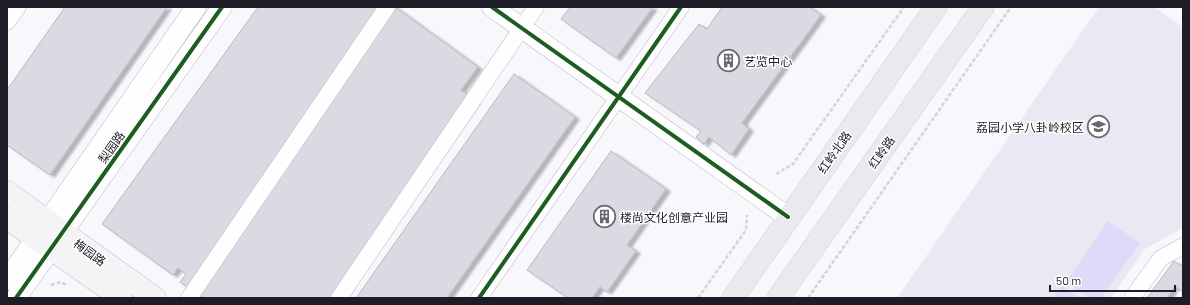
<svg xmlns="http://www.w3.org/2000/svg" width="1190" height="305" viewBox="0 0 1190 305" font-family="Barlow,'Noto Sans SC',sans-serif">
<defs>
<filter id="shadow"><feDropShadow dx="4.5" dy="2.5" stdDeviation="1" flood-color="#0004"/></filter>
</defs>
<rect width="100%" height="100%" fill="#f7f7fc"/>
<path fill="#eae9f3" d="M1099,7h55l29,20v201l-38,21 -34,49h-214z"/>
<path fill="#dddafa" d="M1108,221l32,22 -39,55h-12l-23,-16z
M1062,286l17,12h-26z"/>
<path fill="#dadae2" stroke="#bab9c1" filter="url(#shadow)" d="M65,7h102l-117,168 -43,-30v-55z
M258,7h137l83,60 -17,23 15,10 -138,198h-135l-23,-16 6,-8 -8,-6 -5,7 -71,-51z
M570,7h83l-37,51 -55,-39z
M722,7h88l11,8 -79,108 7,6 -18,26 -22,-18 -5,7 -8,-7 5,-6 -56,-38 54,-69 8,5z
M514,74l61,43 -128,181h-91z
M611,151l55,38 -39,56 9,6 -29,41 -7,-5 -8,11h-24l-41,-28z
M1174,261l9,6v25l-8,-6 -8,12h-20z"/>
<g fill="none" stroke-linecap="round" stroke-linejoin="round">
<defs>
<path id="minor" d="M7,22l11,-15
M189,298l198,-291
M339,298l197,-291
M479,298l202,-291
M1132,298l29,-40 22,-12"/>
<path id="tertiary" d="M492,7l296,210
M7,280l189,-273
M16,298l206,-291"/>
<path id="secondary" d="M7,192l148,106
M7,218l114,80"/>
<path id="primary" d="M733,298l203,-291
M778,298l205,-291"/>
</defs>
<use href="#minor" stroke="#bab9c1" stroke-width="17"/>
<use href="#tertiary" stroke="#bab9c1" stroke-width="21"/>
<use href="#secondary" stroke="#bab9c1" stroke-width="23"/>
<use href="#primary" stroke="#d3d3d7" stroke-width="23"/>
<path stroke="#d5d5d7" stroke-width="2.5" stroke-dasharray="4 2" stroke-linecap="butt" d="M776,174l17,-10 111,-157
M51,285l10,-3 5,3
M698,298l48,-68 1,-15
M808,298l203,-291"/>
<use href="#minor" stroke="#fefeff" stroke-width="16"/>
<use href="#tertiary" stroke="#fefeff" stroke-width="20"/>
<use href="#secondary" stroke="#f4f3f6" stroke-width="22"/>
<use href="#primary" stroke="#e9e9ee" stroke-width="22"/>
<defs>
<path id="cycleway" d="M492,7l296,210
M16,298l206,-291
M479,298l202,-291"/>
</defs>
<use href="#cycleway" stroke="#fff" stroke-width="6"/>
<use href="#cycleway" stroke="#1b5e20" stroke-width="4"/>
</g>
<defs>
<symbol id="building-ring" viewBox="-11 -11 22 22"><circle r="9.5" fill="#fff" stroke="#6a6972" stroke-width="1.5"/><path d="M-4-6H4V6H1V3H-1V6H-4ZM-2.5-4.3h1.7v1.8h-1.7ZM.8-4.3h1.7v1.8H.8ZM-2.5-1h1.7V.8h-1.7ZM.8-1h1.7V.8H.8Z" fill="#6a6972"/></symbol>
<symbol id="school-ring" viewBox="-11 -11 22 22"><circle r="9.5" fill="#fff" stroke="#6a6972" stroke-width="1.5"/><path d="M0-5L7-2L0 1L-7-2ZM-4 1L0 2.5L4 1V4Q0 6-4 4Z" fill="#6a6972"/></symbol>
</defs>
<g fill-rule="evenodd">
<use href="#building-ring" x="716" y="48" width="25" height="25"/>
<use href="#school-ring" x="1086" y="114" width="25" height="25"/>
<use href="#building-ring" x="592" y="204" width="25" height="25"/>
</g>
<g text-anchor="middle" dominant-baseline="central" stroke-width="3" stroke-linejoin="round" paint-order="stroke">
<g font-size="12" fill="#1e1d27" stroke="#fff" text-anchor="start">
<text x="744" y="61">艺览中心</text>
<text x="1084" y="127" text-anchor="end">荔园小学八卦岭校区</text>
<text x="620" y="217">楼尚文化创意产业园</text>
</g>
<g font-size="12" fill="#1e1d27" stroke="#fff">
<text transform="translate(111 147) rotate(-55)">梨园路</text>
<text transform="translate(834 152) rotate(-55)">红岭北路</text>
<text transform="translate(881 152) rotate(-55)">红岭路</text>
<text transform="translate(90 252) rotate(36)">梅园路</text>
</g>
</g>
<rect width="1190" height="305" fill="none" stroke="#1e1d27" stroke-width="16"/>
<path d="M1050 285v6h125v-6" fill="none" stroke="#1e1d27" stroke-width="2"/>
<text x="1056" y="285" font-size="12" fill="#1e1d27" stroke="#ffffff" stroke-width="3" paint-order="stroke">50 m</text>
</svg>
